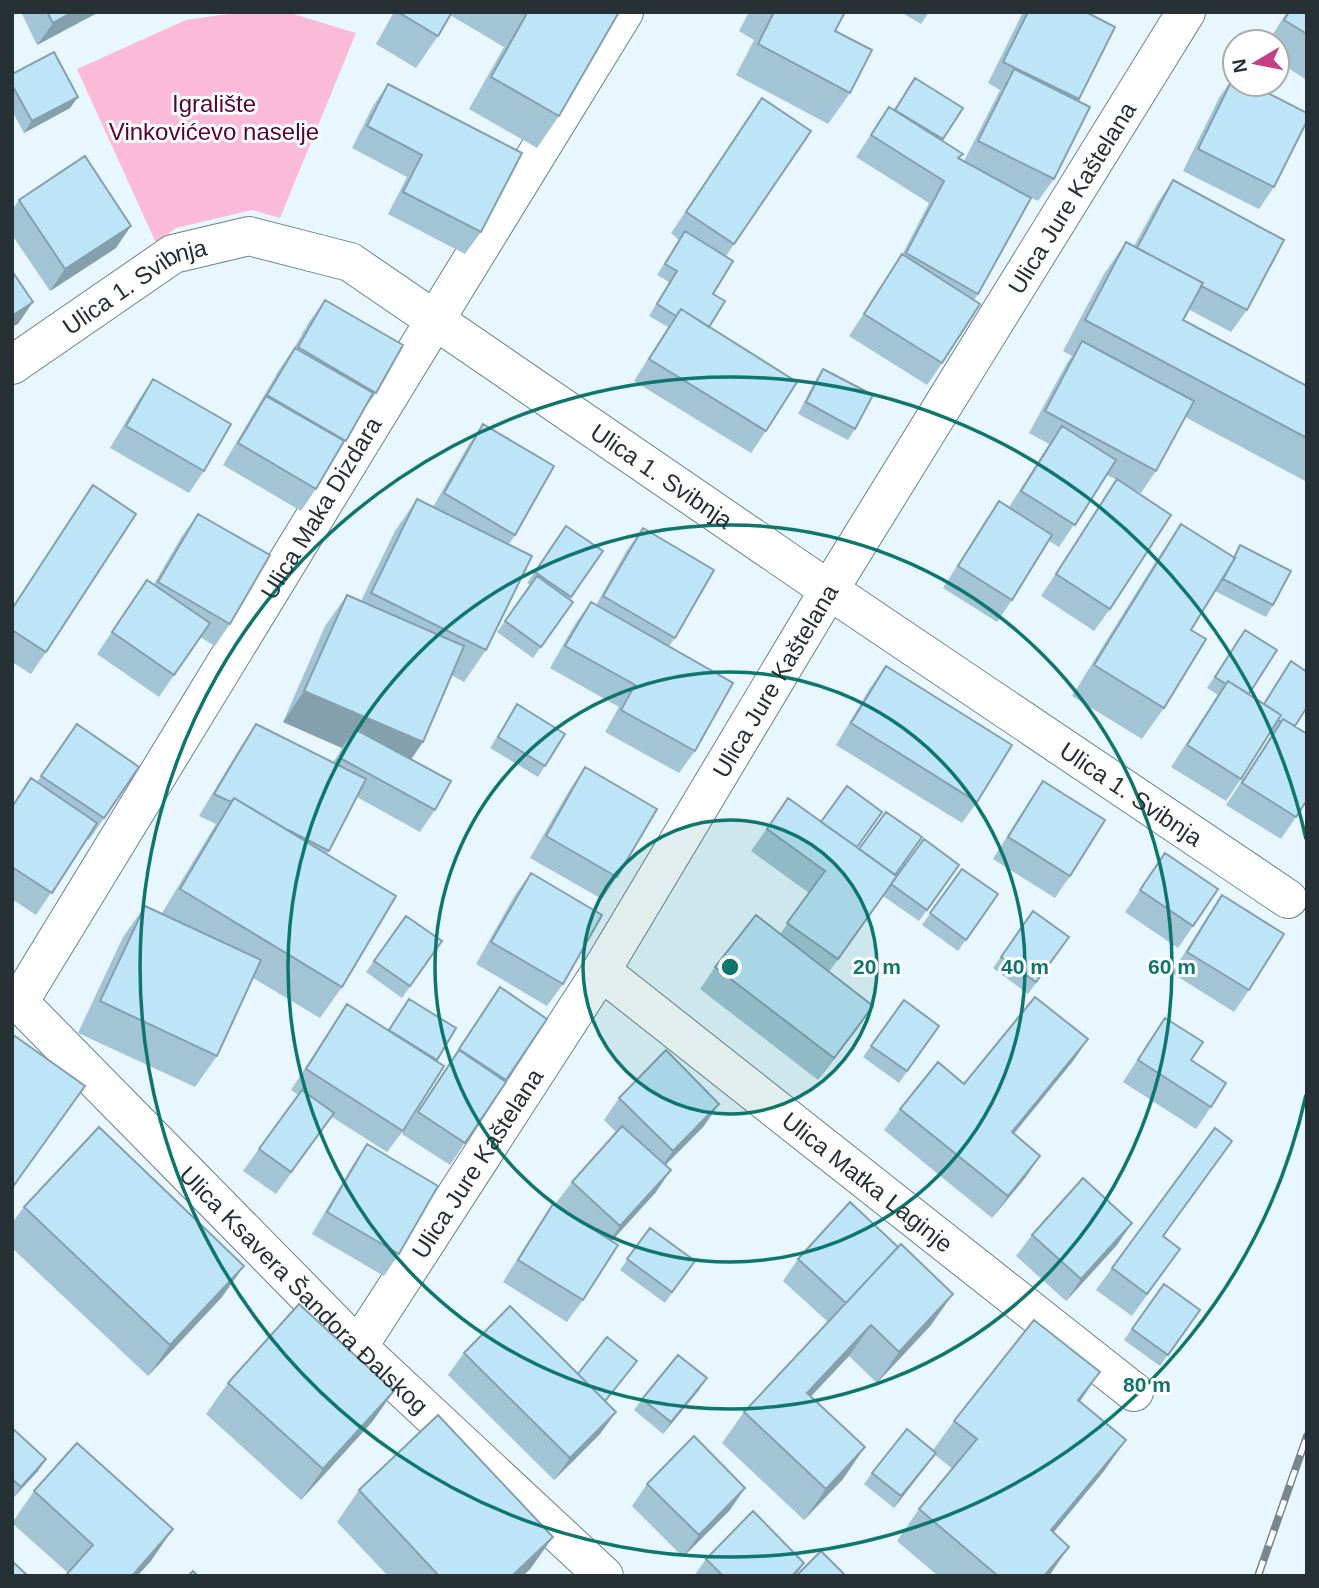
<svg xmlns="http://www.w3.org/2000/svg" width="1319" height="1588" viewBox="0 0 1319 1588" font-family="Arial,sans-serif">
<rect width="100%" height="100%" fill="#e8f7fe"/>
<path fill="#fbbad7" d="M242,12h45l69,21 -76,185 -28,-8 -76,18 -20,15 -79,-174 109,-49z"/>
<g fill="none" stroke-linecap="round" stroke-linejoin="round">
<defs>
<g id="minor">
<path id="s1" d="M12,365l161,-111 76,-18 101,26 479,328 459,309"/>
<path id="s2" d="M601,971l533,421"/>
<path id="s3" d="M12,995l346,352 246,229"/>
<path id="s4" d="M19,1002l416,-682 189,-308"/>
<path id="s5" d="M358,1347l243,-376 228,-381 357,-578"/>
</g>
</defs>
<use href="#minor" stroke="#6a818d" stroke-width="40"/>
<use href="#minor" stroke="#fff" stroke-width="38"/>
<defs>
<path id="rail" d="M1258,1576l49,-140"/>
</defs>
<use href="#rail" stroke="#7a868b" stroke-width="8"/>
<use href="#rail" stroke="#fff" stroke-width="5" stroke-dasharray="16" stroke-linecap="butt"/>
</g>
<path fill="#a3c4d4" d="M21,12h78l-62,33z
M394,12h225l-60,104 -22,32 -68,-39 35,-62 -54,-32 -12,21 -22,32 -40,-24z
M749,12h96l-10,19 15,62 -22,31 -92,-49 18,-35 -15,-9z
M901,12h28l-8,12z
M1023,12h63l-7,87 -25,80 -16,22 -18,-9 -42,102 -4,6 -32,63 -15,22 -78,-49 53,-81 27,-52 -73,-46 33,-50 5,3 21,-32 48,30 -21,33 18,17 4,3 36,-71 -12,-7z
M1287,12h20v68l-30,-19v-19h-9z
M12,74l66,23 -8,11 -46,25 -12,-22z
M1234,76l40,111 -15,22 -76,-38 36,-73z
M388,84l93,148 -16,22 -77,-40 19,-37 -55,-29 21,-42z
M747,120l64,11 -85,125 -13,38 -4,33 57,104 -15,22 -117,-72 34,-54 -19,-11 20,-34 -12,-7 22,-35 -8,-7z
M1173,180l74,130 -16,22 -43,-23 -5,11 124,66v96l-122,-65 -29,54 -15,22 -12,-6 -19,122 -16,22 -53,-35 76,-116 -10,-5 -48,72 -10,-6 -37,59 -15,22 -54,-34 41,-65 15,-22 10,6 40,-63 -20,-11 38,-70 5,-7 -9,-5 41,-77 22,-32 8,4 24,-44z
M19,200l97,48 -66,43 -38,-56v-25z
M325,300l51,93 -16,22 -44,74 -15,22 -78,-46 56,-95 15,-22 15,-26z
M823,369l32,60 -7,11 -50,-26 17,-33z
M153,379l51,92 -15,22 -79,-45 28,-47z
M483,424l32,111 -6,9 -23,106 -22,32 -13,-7 -40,84 24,51 -15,22 -63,-35 -30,57 15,133 -22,31 -67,-40 -36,78 -22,31 -117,-54 45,-96 22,-31 17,7 54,-89 -17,-8 42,-70 15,-22 77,39 9,-15 -59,-26 42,-96 22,-31 14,6 34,-70 22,-32 16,8 35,-61z
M93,485l-47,167 -15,22 -19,-12v-54z
M198,514l32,110 -15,22 -15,-9 -41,60 -62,-43 50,-74 7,4 28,-48z
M1181,524l52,33 7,-12 33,60 -7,12 -51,-26 -24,39 -27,78 -22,31 -70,-43 87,-140z
M566,526l37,25 -34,48 4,3 -40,56 -36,-26 34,-47 -4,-2z
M643,528l32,110 -6,8 26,105 -16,22 -74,-41 14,-25 -69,-39 25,-44 16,-22 5,3 31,-55z
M1245,630l4,64 15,10 27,-43 4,65 1,91 -15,22 -55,-34 47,-72 -2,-1 -30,47 -15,22 -55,-34 47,-72 -11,-7z
M886,666l91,136 -15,21 -126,-78 34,-57z
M517,704l28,62 -7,11 -48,-29z
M77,724l62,43 -50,73 -2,-1 -51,76 -24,-16v-93l19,-28 6,4z
M585,767l32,110 -15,22 -72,-41 40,-69z
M1043,781l27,95 -15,22 -62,-39 35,-56z
M788,798l109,78 62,-11 -40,56 -36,-25 -54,76 29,56 -40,52 -118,-91 15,-22 65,-33 29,-41 -58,-42z
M1165,853l28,73 -15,22 -53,-36z
M962,869l36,25 -40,57 -36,-26z
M531,873l32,111 -16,22 -71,-42 39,-69z
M1222,895l27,95 -15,22 -62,-39 35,-56z
M1033,911l36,26 -41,57 -35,-26z
M406,916l36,25 -40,57 -36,-26z
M500,987l47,32 -97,146 -48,-31z
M409,999l27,62 -33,70 -16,21 -55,-35 -56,77 -33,-23 55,-76 -7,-5 41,-64 15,-22 41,26z
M904,1000l35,26 -40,57 -36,-26z
M1165,1018l26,42 20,47 -15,22 -73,-47 27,-42z
M1088,1039l-15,22 -59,73 26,22 -15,22 -33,40 -108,-88 16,-21 64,-25z
M619,1098l85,28 -38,39 -10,27 -44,49 -29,59 -16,22 -64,-40 35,-56 15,-22 12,7 -9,-8 16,-21 44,-50 -12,-12z
M1232,1141l-69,95 17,13 -48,67 -36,-26 16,-22z
M367,1144l32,110 -15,22 -72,-42 40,-68z
M24,1207l198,90 -74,79 -136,-128v-25z
M650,1228l45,33 -30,42 -45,-33z
M1032,1235l85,10 -51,56 -50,-45z
M798,1259l133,66 -54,58 -28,-27 -38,40 32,83 -39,41 -82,-77 22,-31 84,-90 -45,-41z
M1164,1284l36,26 -40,56 -36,-26z
M464,1353l114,21 59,-13 -32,41 11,10 -16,22 -46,46 -106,-105z
M1100,1372l-20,29 24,70 -51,62 -4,43h-111l-41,-35 22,-32 34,-40 -18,-14 -41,53 -30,-24 8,-11 61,-23 21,-29z
M228,1383l166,8 -22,31 -71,78 -95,-86z
M699,1390l-36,44 -29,-24 8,-11z
M12,1428l34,31 -8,12 -25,27 -1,-1z
M647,1484l83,26 -47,47 -51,-51z
M359,1490l172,78 -8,8h-135l-51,-54z
M34,1491l117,70 -14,15h-72l3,-3 -56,-50z
M706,1559l98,4 -9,13h-101z"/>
<path fill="#85a0ad" d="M73,12h26l-62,33 16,-22z
M78,97l-8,11 -46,25 8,-12z
M131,226l-15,22 -66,43 15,-22z
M33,302l-15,22 -6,3v-11z
M304,691l119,51 -22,32 -46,-45 -13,19 -59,-26z
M873,1006l-15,22 -40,52 16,-22z
M1088,1039l-15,22 -76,93 15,-22z
M719,1104l-15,22 -47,47 16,-22z
M1040,1156l-15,22 -33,40 16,-22z
M671,1170l-15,22 -51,56 15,-22z
M1132,1223l-15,22 -51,56 15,-22z
M244,1266l-22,31 -74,79 22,-31z
M953,1294l-22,31 -54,58 22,-31z
M871,1325l-22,31 -64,68 22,-31z
M637,1361l-8,11 -35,44 8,-11z
M1100,1372l-22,32v-4z
M707,1378l-8,12 -36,44 8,-12z
M394,1391l-22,31 -71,78 22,-31z
M616,1412l-16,22 -46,46 16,-22z
M1126,1440l-22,31 -75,91 22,-32z
M865,1447l-22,32 -39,41 22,-31z
M936,1453l-8,11 -34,44 7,-12z
M46,1459l-8,12 -25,27 8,-11z
M745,1488l-15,22 -47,47 16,-22z
M173,1529l-22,32 -14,15h-5z
M553,1537l-22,31 -8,8h-11z
M1069,1547l-20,29h-5z
M804,1563l-9,13h-3z"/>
<path fill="#bee4f7" stroke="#85a0ad" stroke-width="2" d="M47,12h26l-20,11z
M398,12h54l-14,24z
M521,12h98l-60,104 -68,-39 35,-62z
M774,12h71l-10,19 37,19 -22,43 -92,-49z
M1028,12h58l29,15 -36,72 -76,-37z
M1289,12h18v22l-23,-14z
M54,52l24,45 -46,24 -20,-36v-11z
M1014,69l76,38 -36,72 -76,-38z
M1234,76l1,8h15l57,29v8l-33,66 -76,-38z
M915,78l48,30 -20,31 -48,-29z
M388,84l134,69 -41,79 -78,-40 19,-37 -55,-29z
M762,98l49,33 -77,113 -48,-32z
M889,107l74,47 -5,4 73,40 -53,96 -72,-41 38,-72 -73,-46z
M85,156l46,70 -66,43 -46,-69z
M1173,180l111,60 -37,70 -46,-24 2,-3 -66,-35z
M685,231l48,30 -20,33 12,7 -16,26 -28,-18 -5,7 -19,-12 20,-33 -12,-7z
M1126,242l77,41 -20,37 124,66v52l-222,-118z
M902,254l78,50 -38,59 -78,-49z
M12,271l21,31 -21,14z
M325,300l78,45 -27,48 -78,-46z
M681,309l116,73 -31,49 -117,-72z
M1082,341l112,60 -38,70 -111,-60z
M295,348l78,45 -27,48 -79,-46z
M823,369l50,26 -18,34 -49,-27z
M153,379l78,45 -27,47 -78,-45z
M266,396l78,45 -28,48 -78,-46z
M483,424l71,42 -39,69 -71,-42z
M1062,426l54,34 -41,65 -54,-34z
M1117,479l54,36 -61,94 -54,-35z
M93,485l43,29 -90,138 -34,-22v-21z
M417,499l115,57 -46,94 -115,-57z
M999,501l53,34 -40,65 -54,-34z
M198,514l72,41 -40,69 -72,-42z
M1181,524l54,34 -44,72 15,9 -42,69 -70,-43z
M566,526l37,25 -32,46 -36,-25z
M643,528l71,42 -39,68 -72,-42z
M1240,545l51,26 -18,34 -50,-26 12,-21h-1z
M537,576l36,26 -32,45 -36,-26z
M147,580l63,43 -36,52 -62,-43z
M347,595l117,51 -41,96 -119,-51z
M591,602l142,81 -38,68 -74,-41 14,-25 -70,-39z
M1245,630l32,20 -28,44 -21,-13 -2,3 -11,-7z
M1291,661l16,11v35l-12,19 -12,-7 -2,3 -3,-2 3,-5 -17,-11z
M886,666l126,79 -35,57 -126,-79z
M1228,681l53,34 -40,64 -54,-34z
M517,704l48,30 -20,32 -47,-29z
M1283,719l24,15v66l-11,17 -54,-34z
M77,724l62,43 -35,51 -63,-42z
M256,724l110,55 -37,72 -41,-21 -54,-32 -3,4 -17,-8z
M355,729l96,52 -16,29 -95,-52z
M585,767l72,42 -40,68 -71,-41z
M31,778l66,45 -45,70 -40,-26v-60z
M1043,781l62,39 -35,56 -62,-39z
M847,786l35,26 -25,35 -36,-25z
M234,798l162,98 -54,91 -162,-98z
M788,798l109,78 -59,83 -51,-36 38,-52 -58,-42z
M886,812l36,25 -27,38 -36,-26z
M924,839l35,26 -32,45 -36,-26z
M1165,853l53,36 -25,37 -53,-36z
M962,869l36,25 -32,46 -36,-27z
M531,873l71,42 -39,69 -72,-42z
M1222,895l62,39 -35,56 -62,-38z
M145,906l116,54 -44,96 -117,-55z
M1033,911l36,26 -33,45 -35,-25z
M756,915l117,91 -39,52 -119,-91z
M406,916l36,25 -32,45 -36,-25z
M500,987l47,32 -41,61 -47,-31z
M1035,997l53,42 -76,93 28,24 -32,40 -108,-87 38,-47 26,22z
M409,999l47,29 -19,32 -48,-30z
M904,1000l35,26 -32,45 -36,-25z
M347,1004l97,62 -41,65 -97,-62z
M1165,1018l38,24 -12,18 35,23 -15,24 -73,-47z
M12,1034l73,52 -73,102z
M459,1050l47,32 -41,61 -47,-31z
M666,1050l53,54 -46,47 -54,-53z
M302,1090l32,23 -43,59 -32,-23z
M622,1126l49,44 -51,56 -48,-44z
M99,1127l145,139 -74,79 -146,-138z
M1215,1128l17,13 -69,95 17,13 -33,45 -35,-26z
M367,1144l71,42 -39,68 -72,-42z
M1083,1178l49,45 -51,56 -49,-44z
M850,1202l48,45 -52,56 -48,-44z
M553,1204l65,41 -35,55 -65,-40z
M650,1228l45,33 -23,31 -45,-33z
M901,1244l52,50 -54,58 -28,-27 -64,68 58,54 -39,42 -82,-77z
M1164,1284l36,26 -32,45 -36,-26z
M299,1304l95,87 -71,78 -95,-86z
M510,1306l106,106 -46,46 -106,-105z
M1034,1320l66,52 -22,28 48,40 -75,90 18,17 -25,29h-46l-79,-67 58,-70 -23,-18z
M607,1337l30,24 -32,40 -27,-27z
M678,1355l29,23 -36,44 -29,-23z
M438,1415l115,122 -41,39h-73l-80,-86z
M12,1428l34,31 -25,28 -9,-8z
M907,1429l29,24 -35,43 -29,-23z
M694,1436l51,52 -46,47 -52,-51z
M77,1443l96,86 -41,47h-67l28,-31 -59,-54z
M753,1511l51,52 -12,13h-69l-17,-17z
M821,1551l25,25h-50z
M12,1561l16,15h-16z
M193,1571l5,5h-10z"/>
<circle cx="730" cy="967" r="147" fill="#0f766e" fill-opacity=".12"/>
<g fill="none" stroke="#0f766e" stroke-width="3.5">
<circle cx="730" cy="967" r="147"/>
<circle cx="730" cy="967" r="295"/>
<circle cx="730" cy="967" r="442"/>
<path d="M1306 1095A590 590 0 1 1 1306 839"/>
</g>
<g text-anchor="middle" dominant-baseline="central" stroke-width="6" stroke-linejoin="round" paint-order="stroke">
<g font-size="24" fill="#560535" stroke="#fff">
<text x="214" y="103">Igralište<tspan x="214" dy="28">Vinkovićevo naselje</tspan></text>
</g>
<g font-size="24" fill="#273135" stroke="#fff">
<text stroke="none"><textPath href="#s5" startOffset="1353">Ulica Jure Kaštelana</textPath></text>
<text stroke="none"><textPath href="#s1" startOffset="147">Ulica 1. Svibnja</textPath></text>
<text stroke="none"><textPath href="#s1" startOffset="756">Ulica 1. Svibnja</textPath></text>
<text stroke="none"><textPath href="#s4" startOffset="579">Ulica Maka Dizdara</textPath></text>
<text stroke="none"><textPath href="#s5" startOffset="786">Ulica Jure Kaštelana</textPath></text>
<text stroke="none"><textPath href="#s1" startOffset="1323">Ulica 1. Svibnja</textPath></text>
<text stroke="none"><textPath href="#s5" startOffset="219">Ulica Jure Kaštelana</textPath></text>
<text stroke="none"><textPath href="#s2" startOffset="340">Ulica Matka Laginje</textPath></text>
<text stroke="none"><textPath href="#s3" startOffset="415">Ulica Ksavera Šandora Đalskog</textPath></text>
</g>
</g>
<circle cx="730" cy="967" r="10" fill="#0f766e" stroke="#fff" stroke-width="3.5"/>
<g font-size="21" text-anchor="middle" font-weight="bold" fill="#0f766e" stroke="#fff" stroke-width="6" stroke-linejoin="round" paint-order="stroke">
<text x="877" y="974">20 m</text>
<text x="1025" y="974">40 m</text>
<text x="1172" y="974">60 m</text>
<text x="1147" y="1392">80 m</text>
</g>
<rect width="1319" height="1588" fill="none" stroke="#273135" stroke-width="28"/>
<g transform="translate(1256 63) rotate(260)"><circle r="33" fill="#ffffff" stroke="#a9adae" stroke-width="2"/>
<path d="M0-5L12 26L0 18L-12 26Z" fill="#c34087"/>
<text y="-10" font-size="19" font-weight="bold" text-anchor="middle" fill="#273135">N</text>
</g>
</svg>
